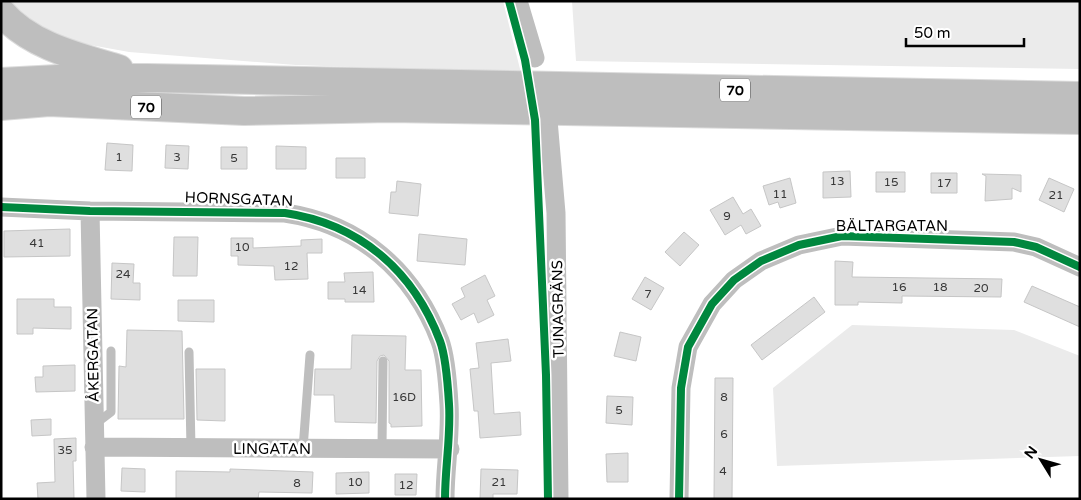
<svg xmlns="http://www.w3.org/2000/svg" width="1081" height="500" viewBox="0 0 1081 500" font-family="'Varela Round',sans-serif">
<rect width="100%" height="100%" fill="#fff"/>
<path fill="#ebebeb" d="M6,1h497l18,72 -225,-8 -167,-13 -44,-8 -38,-11z
M572,1h508v68l-504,-8z
M852,325l162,5 66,26v100l-303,10 -4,-78z"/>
<path fill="#dfdfdf" stroke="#c6c6c6" d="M107,143l26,2 -1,26 -27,-1z
M166,145l23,1 -1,23 -23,-1z
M276,146l30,1v22h-30z
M221,147h26v22h-26z
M336,158h29v20h-29z
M850,171l1,26 -28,1v-26z
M876,172h29v20h-29z
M931,173h26v20h-26z
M982,174l39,1v17l-9,-4v11l-27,2 1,-25z
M790,178l6,25 -16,5 -2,-6 -9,3 -6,-19z
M1049,178l25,11 -10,23 -25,-12z
M397,181l24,3 -3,32 -29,-3 2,-21h5z
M733,197l10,17 8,-5 10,17 -15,8 -5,-9 -16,10 -15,-25z
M70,229v27l-66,1v-26z
M684,232l15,13 -19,21 -15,-14z
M419,234l48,5 -2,26 -48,-4z
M174,237h24l-1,39h-24z
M231,238h22v10l48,-2v-6l21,-1v14h-15l1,26 -33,1 -1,-14 -36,-1v-9h-7z
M835,261l18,1 -1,15 150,2 -1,18 -99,-1v7l-44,-1v3h-23z
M112,263l22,1 -1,19h7v17l-29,-1z
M373,272l1,30h-29v-3h-17v-17h17l-1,-9z
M485,275l10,21 -8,4 7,15 -16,8 -4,-10 -13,7 -9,-16 13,-7 -4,-9z
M645,277l19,11 -13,22 -19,-11z
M1032,286l48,21v20l-56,-25z
M814,297l11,15 -63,48 -11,-15z
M17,299h37v8h17v22l-38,-1v6h-16z
M178,300h36v22l-36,-1z
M127,330l55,1 2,88h-66l1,-53 7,1z
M620,332l21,5 -5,24 -22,-5z
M352,335l54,1 -1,34h16l1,56 -31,1v-3l-2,-1v-62l-5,-6 -4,1 -3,5 -1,62 -41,-1 -1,-27h-20l1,-26h36z
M508,339l3,22 -20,2 3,51 26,-2 1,23 -41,3 -2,-27h-4l-4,-42 9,-1 -3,-25z
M75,365v26l-39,1 -1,-15h8v-11z
M196,369h29v52l-28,-1z
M715,378h18l-1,121h-18z
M607,396l26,1 -1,28 -26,-2z
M51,419v16l-19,1 -1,-16z
M76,438v23h-3l1,38h-36l-1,-16 18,-1 -1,-43z
M628,453v29h-21l-1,-28z
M122,468l23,1v23l-24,-1z
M230,469l83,3 -1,21 -53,-1 -1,7h-82v-28l54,1z
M481,469l37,1 -1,24h-24v5h-13z
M369,472v21l-33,1v-21z
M395,474h22l-1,21h-21z"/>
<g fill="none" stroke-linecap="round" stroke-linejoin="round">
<defs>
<path id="highway" d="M1,12c29,34 78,45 118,57
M1,82l76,-4h70l933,18
M1,106l48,-4 195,9 146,-3 690,12"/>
</defs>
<use href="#highway" stroke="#dbdbdb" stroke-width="30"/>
<path stroke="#bebebe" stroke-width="9" d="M189,352l2,96
M94,425l17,-13v-61
M382,447l1,-86
M303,449l7,-94"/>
<path stroke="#bebebe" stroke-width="19" d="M518,1l17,57
M548,120l8,93 3,286
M1,207l89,4 195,2c74,11 128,57 155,128 6,16 8,46 9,63 2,32 -4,63 -4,95
M90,211l6,288
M94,447l356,2
M679,499l2,-111 7,-41 24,-43 22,-24 27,-19 38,-16 43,-9 172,6 22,5 44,20"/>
<use href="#highway" stroke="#bebebe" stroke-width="28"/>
<defs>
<path id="cycleway" d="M509,1l16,59 10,60 11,255 2,124
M1,207l89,4 195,2c74,11 128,57 155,128 6,16 8,46 9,63 2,32 -4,63 -4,95
M679,499l2,-111 7,-41 24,-43 22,-24 27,-19 38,-16 43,-9 172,6 22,5 44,20"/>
</defs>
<use href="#cycleway" stroke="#fff" stroke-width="11"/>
<use href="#cycleway" stroke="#00873e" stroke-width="8"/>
</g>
<g text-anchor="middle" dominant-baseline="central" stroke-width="5" stroke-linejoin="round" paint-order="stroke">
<g font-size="12" fill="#383838">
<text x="119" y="157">1</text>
<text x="177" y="157">3</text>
<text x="234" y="158">5</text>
<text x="837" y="181">13</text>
<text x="891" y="182">15</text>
<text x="944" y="183">17</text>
<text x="780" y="194">11</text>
<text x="1056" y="195">21</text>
<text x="727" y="216">9</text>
<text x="37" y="243">41</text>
<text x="242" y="247">10</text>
<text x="291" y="266">12</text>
<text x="123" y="274">24</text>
<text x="899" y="287">16</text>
<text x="940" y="287">18</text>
<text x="981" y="288">20</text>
<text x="359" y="290">14</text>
<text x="648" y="294">7</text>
<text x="404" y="397">16D</text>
<text x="724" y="397">8</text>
<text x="619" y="410">5</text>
<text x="724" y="434">6</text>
<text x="65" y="450">35</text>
<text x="723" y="471">4</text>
<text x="355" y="482">10</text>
<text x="499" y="482">21</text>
<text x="297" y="483">8</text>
<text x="406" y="485">12</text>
</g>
<g fill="#fff" stroke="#4c4c4c" stroke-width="1">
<rect x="720" y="78.5" width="30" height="23" rx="4"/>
<rect x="131" y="95.5" width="30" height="23" rx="4"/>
</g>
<g font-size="14" font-weight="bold" fill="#000">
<text x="735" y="90">70</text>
<text x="146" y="107">70</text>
</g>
<g font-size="15" fill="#000" stroke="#fff">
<text transform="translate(239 199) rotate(2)">HORNSGATAN</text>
<text x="892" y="226">BÄLTARGATAN</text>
<text transform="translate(558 309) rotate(-91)">TUNAGRÄNS</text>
<text transform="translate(93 355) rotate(-91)">ÅKERGATAN</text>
<text x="272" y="449">LINGATAN</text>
</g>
</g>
<rect width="1081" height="500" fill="none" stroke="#000000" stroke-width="5"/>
<g transform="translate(1041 460) rotate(307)" stroke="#ffffff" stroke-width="4" paint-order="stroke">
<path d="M0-4L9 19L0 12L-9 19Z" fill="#000000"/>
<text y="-8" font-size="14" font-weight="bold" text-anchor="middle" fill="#000000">N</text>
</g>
<path d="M906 38v8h118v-8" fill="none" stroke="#000000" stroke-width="2.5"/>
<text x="914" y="38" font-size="15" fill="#000000" stroke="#ffffff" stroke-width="4" paint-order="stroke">50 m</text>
</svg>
